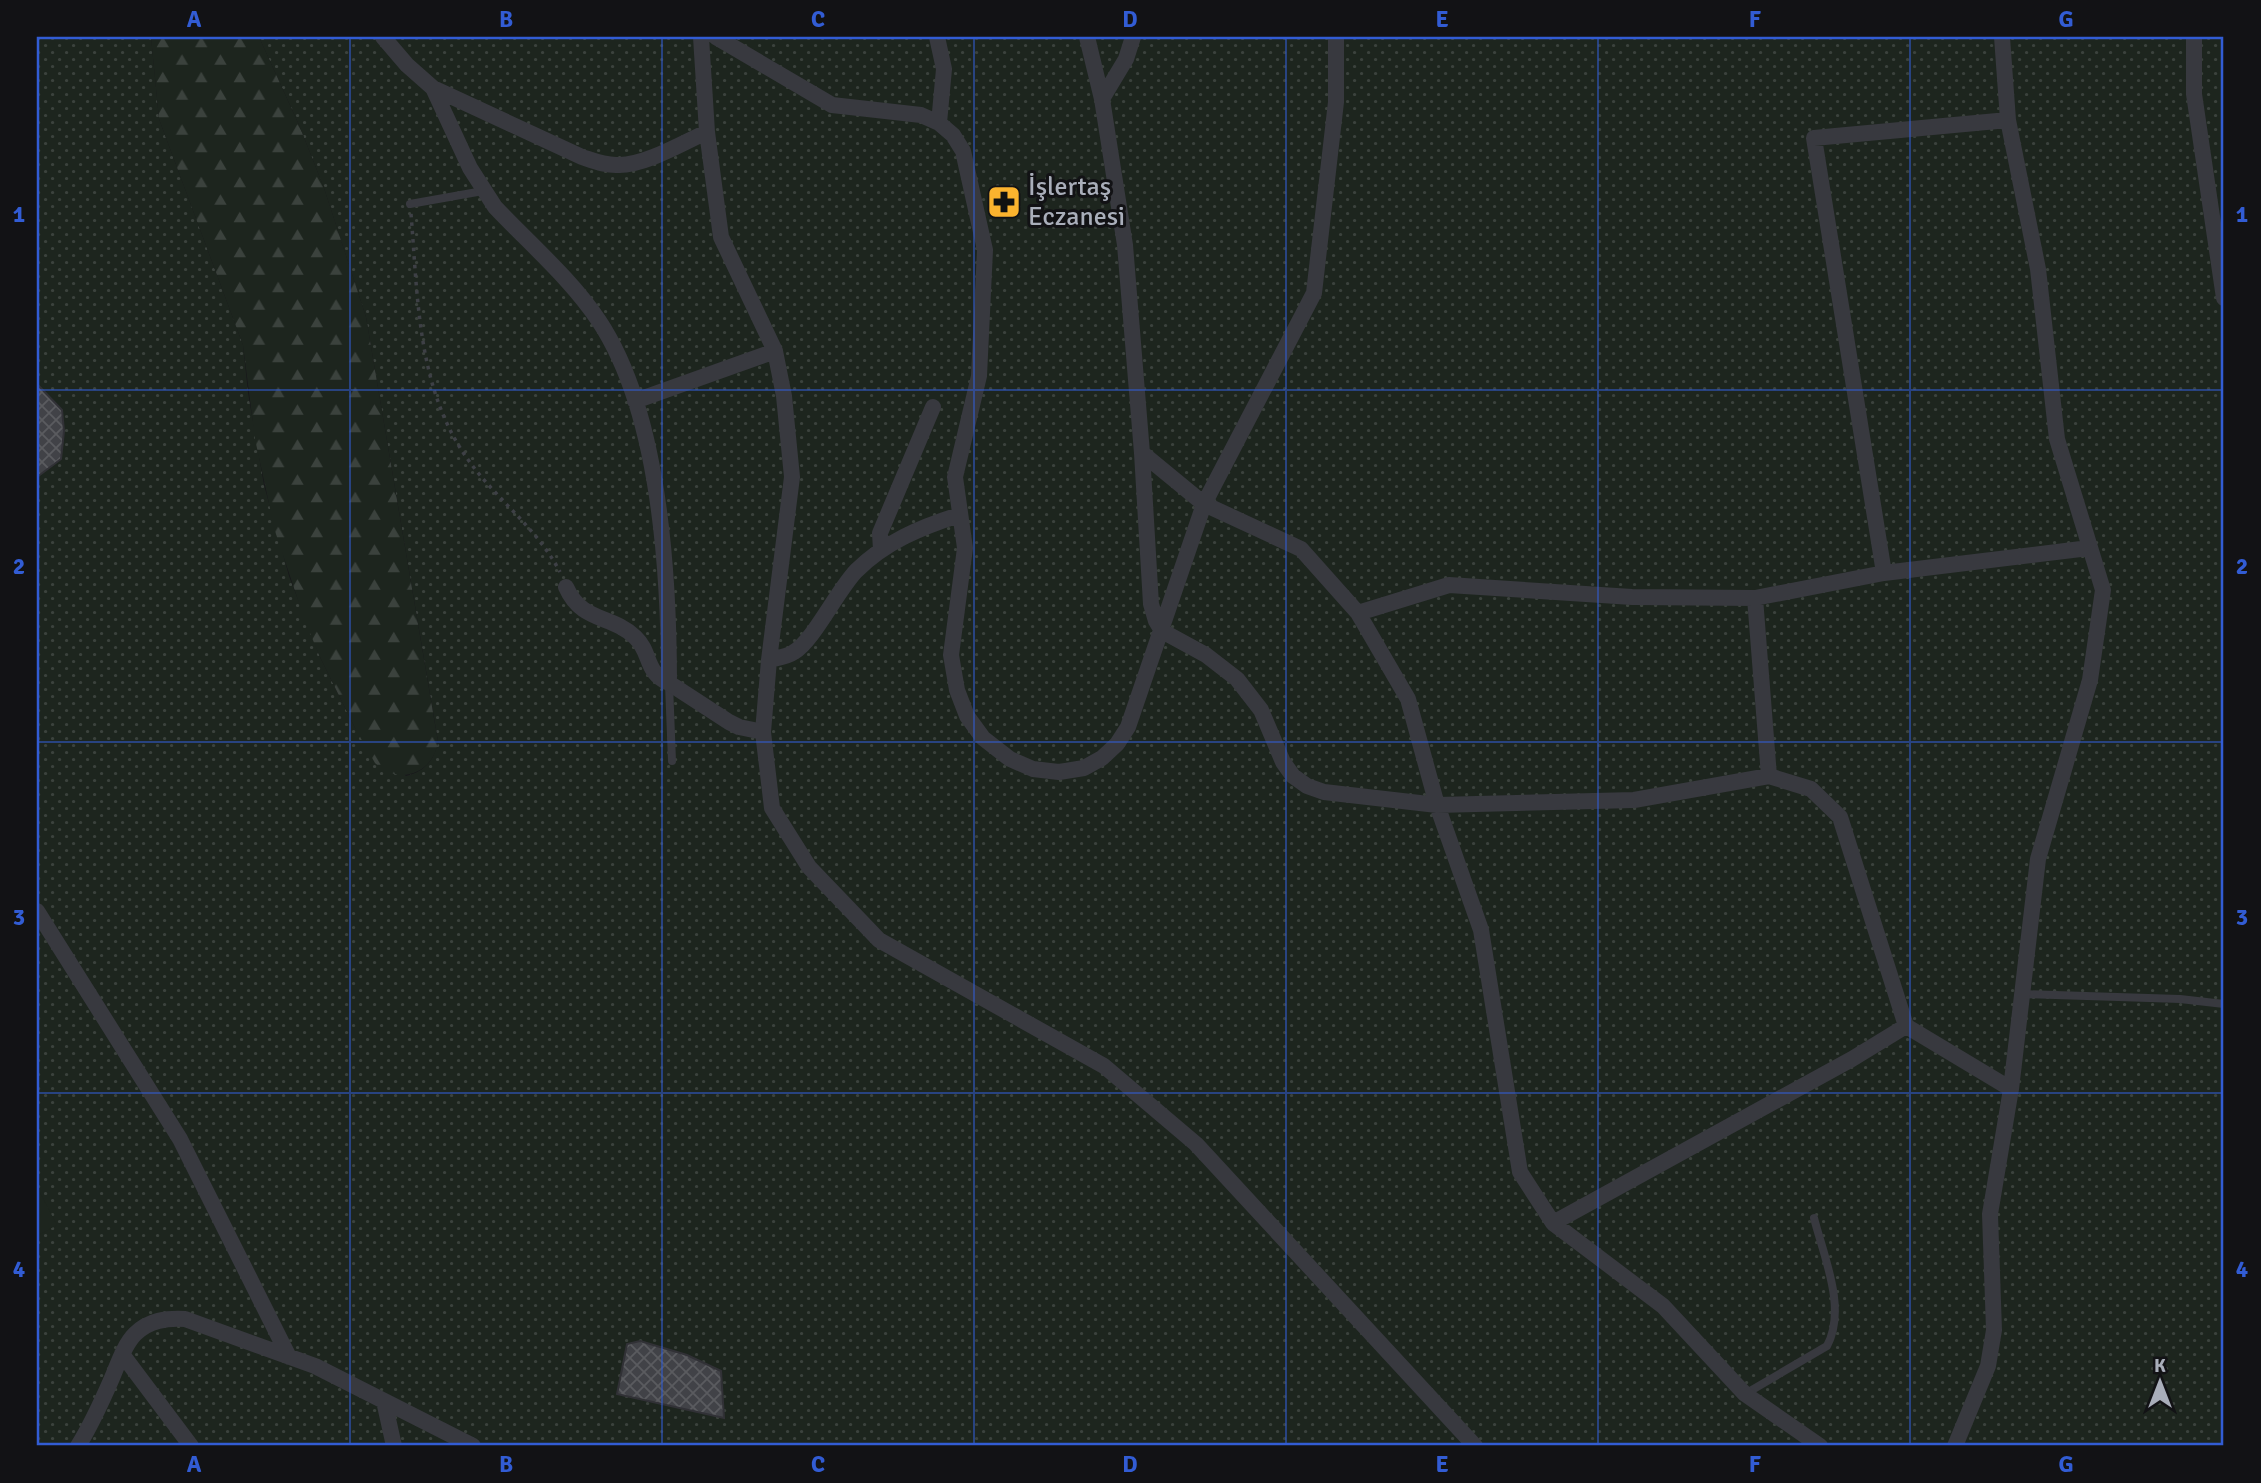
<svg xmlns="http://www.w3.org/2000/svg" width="2261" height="1483" viewBox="0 0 2261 1483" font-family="Signika,sans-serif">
<defs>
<pattern id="grass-dots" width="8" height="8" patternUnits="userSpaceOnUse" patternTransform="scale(1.75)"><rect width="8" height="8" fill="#1d251e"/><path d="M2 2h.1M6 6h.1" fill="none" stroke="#3b423d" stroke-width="1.8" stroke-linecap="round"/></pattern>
<pattern id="forest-firs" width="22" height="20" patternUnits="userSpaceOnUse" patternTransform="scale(1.75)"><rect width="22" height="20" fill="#1d251e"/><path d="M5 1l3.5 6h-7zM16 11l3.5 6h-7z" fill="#3b423d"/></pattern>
<pattern id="building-cross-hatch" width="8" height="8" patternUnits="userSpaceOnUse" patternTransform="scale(1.75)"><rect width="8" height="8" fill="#414247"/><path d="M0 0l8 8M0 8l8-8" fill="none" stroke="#5a5b5f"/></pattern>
</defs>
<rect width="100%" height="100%" fill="#17171a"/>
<path fill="url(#grass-dots)" d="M37,37h114l8,82 84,226 5,48 16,92 25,91 31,81 35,71 51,48c18,-4 29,-16 32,-35l-72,-424 -42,-129 -25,-63 -40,-88h1965v1409h-2187z"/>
<path fill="url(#forest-firs)" d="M151,37h108l40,88 25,63 42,129 72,425c-5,32 -40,44 -63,21l-20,-35 -35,-71 -15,-36 -30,-90 -20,-92 -12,-94 -84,-226z"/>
<path fill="#1d251e" d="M37,1187l20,38 -20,11z"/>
<path fill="url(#building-cross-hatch)" stroke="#313136" stroke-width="2" d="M37,384l25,26 2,21 -3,28 -24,18z
M640,1341l47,14 34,16 3,47 -107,-24 10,-50z"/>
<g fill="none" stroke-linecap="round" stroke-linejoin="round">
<path stroke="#3e4046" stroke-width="3.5" stroke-dasharray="3.5 5" stroke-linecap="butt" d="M411,214c7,84 6,176 58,247 28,39 68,67 91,111"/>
<path stroke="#38393f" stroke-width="8" d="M410,204l73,-13
M669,684l3,77
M2022,994l158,5 44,5
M1745,1394l82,-48c20,-37 -3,-89 -13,-128"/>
<path stroke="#38393f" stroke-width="16" d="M383,37l24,28 26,23 37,80 25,39c35,37 76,72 104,114 61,92 70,254 70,362l60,39 10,5 24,5
M701,37l6,95 14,105 54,114 9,45 8,81 -23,183 -6,72 9,76 37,59 70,73 225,126 92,78 279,302
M716,37l116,68 89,10 18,8 14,12 10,16 22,99 -6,126 -24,101 10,71 -14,107 6,35 10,26 16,22 27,21 23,10 26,3 25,-4 18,-10 15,-14 11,-17 76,-223 110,-211 22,-191v-65
M937,37l7,32 -5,54
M1087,37l15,62 23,146 17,208 62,51 97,45 57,64 50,86 29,106 44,125 39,242 33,51 110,83 82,88 75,52
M2194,37v57l30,204
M433,88l149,69c12,4 24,9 37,8 27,0 63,-22 88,-33
M1102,99l24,-40 7,-22
M635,401l140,-50
M1142,453l9,151 5,17 6,10 44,24 31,24 24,31 22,52 10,14 14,10 17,6 113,13 197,-5 135,-24 42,13 29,28 66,209 105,63
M881,550l-1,-17 53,-126
M1884,573l-70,-435 194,-18
M566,587c16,36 45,27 69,50 17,16 9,35 34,46
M1755,598l14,178
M1358,613l91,-28 183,12 123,1 129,-25 205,-25
M769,660c8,-2 18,-3 25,-8 19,-11 43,-61 62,-81 29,-29 65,-44 103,-56
M37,911l143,228 109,218
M1553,1223l299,-164 54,-33
M122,1354l69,92
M384,1401l10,45
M78,1446c14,-22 24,-45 34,-68 6,-14 12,-33 23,-44 14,-14 32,-16 50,-15l130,47 158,80
M1955,1446l33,-80 6,-36 -4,-116 21,-125 27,-230 52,-179 13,-90 -46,-151 -19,-170 -30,-149 -6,-83"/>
</g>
<path fill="none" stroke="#325cd4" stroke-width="2" stroke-opacity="0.55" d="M350,37v1409M662,37v1409M974,37v1409M1286,37v1409M1598,37v1409M1910,37v1409M37,390h2187M37,742h2187M37,1093h2187"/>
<defs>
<symbol id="pharmacy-square" viewBox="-11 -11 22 22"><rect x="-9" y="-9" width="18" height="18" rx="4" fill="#fbb32e" stroke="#121215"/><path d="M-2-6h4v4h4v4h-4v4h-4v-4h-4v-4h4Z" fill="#111"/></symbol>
</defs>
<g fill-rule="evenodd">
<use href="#pharmacy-square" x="985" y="183" width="38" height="38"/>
</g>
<g text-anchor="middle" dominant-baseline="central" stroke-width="6" stroke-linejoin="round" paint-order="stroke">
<g font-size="26" fill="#a9aeba" stroke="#121215" text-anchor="start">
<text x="1028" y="187">İşlertaş<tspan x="1028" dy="30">Eczanesi</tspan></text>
</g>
</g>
<rect width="2261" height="1483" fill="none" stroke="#121215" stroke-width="77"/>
<g transform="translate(2160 1382)" stroke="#121215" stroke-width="5" paint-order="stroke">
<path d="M0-5L12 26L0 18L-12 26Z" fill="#a9aeba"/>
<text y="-10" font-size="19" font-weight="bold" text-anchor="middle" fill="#a9aeba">K</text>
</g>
<rect x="38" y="38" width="2184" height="1406" fill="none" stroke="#325cd4" stroke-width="2.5"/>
<g font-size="23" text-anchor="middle" font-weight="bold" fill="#325cd4">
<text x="194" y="27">A</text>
<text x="506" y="27">B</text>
<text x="818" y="27">C</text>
<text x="1130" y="27">D</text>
<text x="1442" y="27">E</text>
<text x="1755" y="27">F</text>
<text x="2066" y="27">G</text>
<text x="19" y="222">1</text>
<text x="2242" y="222">1</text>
<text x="19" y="574">2</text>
<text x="2242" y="574">2</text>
<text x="19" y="925">3</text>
<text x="2242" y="925">3</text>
<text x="19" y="1277">4</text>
<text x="2242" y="1277">4</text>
<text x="194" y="1472">A</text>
<text x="506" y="1472">B</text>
<text x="818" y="1472">C</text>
<text x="1130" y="1472">D</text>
<text x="1442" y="1472">E</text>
<text x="1755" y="1472">F</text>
<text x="2066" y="1472">G</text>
</g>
</svg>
